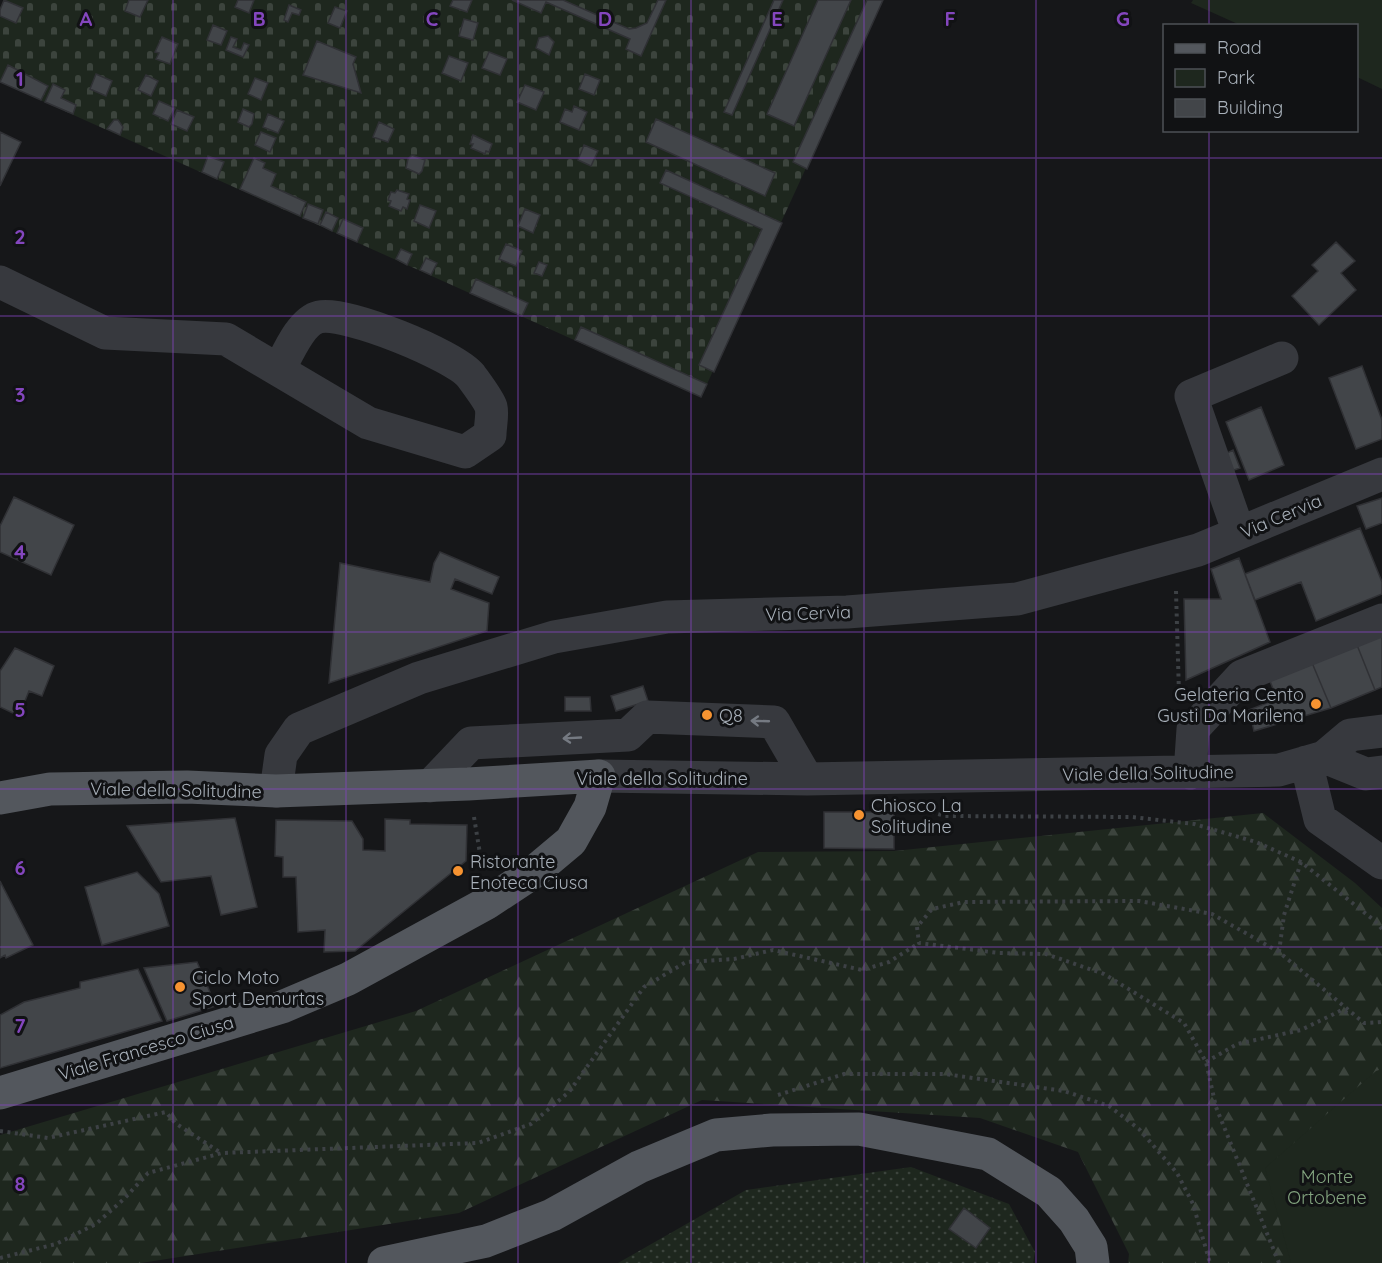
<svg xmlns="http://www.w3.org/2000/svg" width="1382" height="1263" viewBox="0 0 1382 1263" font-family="Quicksand,sans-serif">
<defs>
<pattern id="grass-dots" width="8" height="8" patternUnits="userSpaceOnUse" patternTransform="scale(1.5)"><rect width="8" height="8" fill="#1e271e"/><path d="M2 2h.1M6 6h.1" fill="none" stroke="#3c443d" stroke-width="1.8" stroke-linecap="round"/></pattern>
<pattern id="forest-firs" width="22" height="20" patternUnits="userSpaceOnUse" patternTransform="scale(1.5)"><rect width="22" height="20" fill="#1e271e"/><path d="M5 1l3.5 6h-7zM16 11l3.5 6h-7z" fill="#3c443d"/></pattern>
<pattern id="cemetery-stones" width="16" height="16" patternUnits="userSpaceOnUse" patternTransform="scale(1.5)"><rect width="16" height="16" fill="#1e271e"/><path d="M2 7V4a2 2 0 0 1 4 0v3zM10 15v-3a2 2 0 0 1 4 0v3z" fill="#3c443d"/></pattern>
</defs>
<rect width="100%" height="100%" fill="#161719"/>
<path fill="url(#grass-dots)" d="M911,1167l98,37 26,48 -2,11h-415l128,-73z"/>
<path fill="url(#forest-firs)" d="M1263,813l92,70 27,25v355h-254l1,-9 -51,-102 -98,-34 -278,-18 -243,113 -318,50h-141v-128l416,-124 342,-159 136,-1z"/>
<path fill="url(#cemetery-stones)" d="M4,0h879l-182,397 -701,-315v-74z"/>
<path fill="#1e271e" d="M1193,0h189v89l-25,-12 -1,-51 -116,-1 -49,-22z
M1382,1069v194h-91l-26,-95 111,-97z"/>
<path fill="#424549" stroke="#303135" stroke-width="1.5" d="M4,0l19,8 -7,15 -16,-7v-6z
M129,0h19l-8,17 -15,-6z
M238,0h16l-5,13 -14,-6z
M453,0h19l-5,12 -17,-6z
M512,0h51l66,29 7,-1 11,-5 11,-23h8l-25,56 -15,-7 4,-10 -84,-37 -5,11z
M774,0h9l-51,115 -8,-3z
M818,0h33l-57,126 -27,-12z
M867,0h16l-76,169 -14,-7z
M289,5l12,5 -2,5 -7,-2 -4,9 -4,-2z
M335,7l12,4 -7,17 -12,-5z
M464,19l14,4 -5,17 -14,-4z
M213,25l14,6 -6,14 -14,-5z
M548,36l6,6 -5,13 -13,-7 3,-10z
M162,37l16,7 -8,20 -14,-5 3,-6 -4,-1z
M231,37l6,2 -4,8 8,3 3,-7 5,2 -6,12 -17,-7z
M317,41l39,16 -3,7 8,29 -58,-18z
M489,52l18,7 -7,16 -18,-7z
M449,56l19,7 -7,18 -19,-8z
M8,65l40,21 -7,14 -41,-18z
M96,74l16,7 -6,15 -16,-7z
M585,74l15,6 -6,15 -15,-6z
M146,75l12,6 -7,15 -13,-6z
M255,78l13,5 -7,17 -13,-6z
M53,84l12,6 -4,8 15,7 -3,9 -28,-12z
M525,85l19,7 -8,18 -19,-8z
M159,101l16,7 -7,13 -15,-7z
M574,106l13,6 -8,18 -19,-8 5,-13 7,3z
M243,109l11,5 -2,10 -3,3 -11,-5z
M177,110l17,7 -7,14 -16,-7z
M268,114l16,7 -6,12 -15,-6z
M656,119l119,54 -10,23 -119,-54z
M114,120h4l5,7 -3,8 -13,-6z
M379,122l15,7 -6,13 -15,-5z
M0,132l21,10 -21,44z
M261,132l15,6 -6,14 -15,-7z
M473,135l19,9 -3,8 -3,-1 -1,3 -14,-6 2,-4h-3z
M584,145l14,6 -7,15 -13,-6z
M412,155l13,5 -3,11 -3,3 -13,-6 2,-9z
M208,156l16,6 -7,17 -15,-7z
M254,158l11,5 -2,5 13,6 -5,12 35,16 -6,14 -60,-27z
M666,170l116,53 -68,149 -15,-7 63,-136 -102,-46z
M397,190l12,4 -2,5 3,1 -3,9 -4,-2 -2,4 -12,-5 2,-5 -3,-1 3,-8 4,1z
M308,204l15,6 -5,14 -15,-6z
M420,205l16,6 -7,17 -15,-7z
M525,209l15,6 -7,18 -15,-7z
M326,212l12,6 -6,13 -12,-6z
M343,219l20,9 -6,14 -20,-9z
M1336,242l19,19 -14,12 15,17 -37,35 -27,-29 26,-25 -6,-6z
M506,244l16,7 -6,15 -17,-7z
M401,249l11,5 -5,11 -11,-6z
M426,258l11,5 -6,12 -11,-5z
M539,262l8,3 -5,11 -8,-3z
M476,279l52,24 -6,13 -52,-23z
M581,327l126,57 -6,13 -126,-57z
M1362,366l20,54v19l-26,10 -27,-71z
M1261,407l23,58 -35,15 -23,-58z
M1233,450l7,18 -9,3 -6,-17z
M14,497l60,28 -23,50 -51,-23v-26z
M1382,498v25l-16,6 -9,-23z
M1360,528l22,54v12l-66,27 -15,-39 -46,18 -10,-26z
M440,552l59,25 -7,17 -37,-15 -4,10 38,14 -2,28 -158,52 11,-120 90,19 4,-19z
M1239,558l31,84 -84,38 -2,-81h37l-10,-30z
M1382,629v58l-7,3 -20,-50z
M1355,640l20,50 -44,18 -21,-50z
M15,648l39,18 -12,30 -13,-5 -10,25 -19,-9v-36z
M1310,658l21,50 -77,23 -5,-21 28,-11 -9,-23z
M643,686l5,15 -32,10 -5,-15z
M565,697h25l1,14h-26z
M824,812h70v37l-70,-1z
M235,818l22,89 -36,8 -10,-39 -50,6 -34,-56z
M385,819l25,1v4l57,1 -1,36 -111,90 -31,1 1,-22 -27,2 -2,-55h-13v-20l-8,-1 1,-36 76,1 11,18v11l22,1z
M137,872l22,22 10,32 -67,19 -17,-58z
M0,881l33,64 -27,13 -1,-3 -5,3z
M197,962l19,44 -49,15 -23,-53z
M138,969l24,52 -162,47v-53l24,-13 56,-14v-6z
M964,1208l26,20 -14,20 -27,-19z"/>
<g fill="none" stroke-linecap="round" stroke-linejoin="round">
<path stroke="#3d4145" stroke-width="4" stroke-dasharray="3 4.5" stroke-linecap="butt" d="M1176,591l3,103
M931,812l14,4 187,1 62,7 62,18 45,20 74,59 7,8
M474,817l8,49
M1279,952l5,-37 17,-53
M1206,1062l31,-18 64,-14 41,-20 9,5
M778,1095l66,-21h101l119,17 45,15 30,23 38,44 16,31 17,59
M0,1131l48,7 118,-26 9,11 46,30
M0,1258l56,-14 40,-20 29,-26 23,-25 74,-20 256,-10 53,-19 38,-32 75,-105 42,-25 48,-3 39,-9 89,20 27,-8 30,-19
M1279,1263l-63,-156 -10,-45 -22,-39 -80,-49 -58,-20 -47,-1 -80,-10 -2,-16 15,-18 32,-7 175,-1 73,13 67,38 85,71 18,-1"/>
<path stroke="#37393e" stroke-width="33" d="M0,282l105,51 121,6 142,84 97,29 25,-17c0,-9 3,-20 1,-28 -2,-7 -15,-24 -20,-31 -17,-21 -125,-65 -152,-59 -18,4 -32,38 -40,53
M1239,533l-48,-137 91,-38
M1324,757l42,17 16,-2
M1306,762l14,57 62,44
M1190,773l3,-44 49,-53 140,-56
M599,776l208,3 472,-9 45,-13 26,-22 32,-4
M430,786l41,-43 157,-8 19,-18 127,5 33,57
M276,791l5,-36 18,-26 120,-51 135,-41 113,-20 180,-5 170,-13 181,-49 184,-76"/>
<path stroke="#53575d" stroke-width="33" d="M0,798l50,-9 137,-2 89,4 192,-7 131,-8 -9,31 -19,34 -37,31 -47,31 -139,76 -66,28 -282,86
M384,1263l102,-22 66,-26 87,-48 77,-32 56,-5 87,-1 129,25 61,38 25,28 17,27 2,16"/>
</g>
<defs><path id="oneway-shaft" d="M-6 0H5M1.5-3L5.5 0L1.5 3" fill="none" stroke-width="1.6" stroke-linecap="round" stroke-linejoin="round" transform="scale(1.5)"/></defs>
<g stroke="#757a82">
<use href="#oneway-shaft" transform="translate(760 721) rotate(-178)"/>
<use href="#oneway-shaft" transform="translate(572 738) rotate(177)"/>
</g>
<path fill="none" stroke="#8446be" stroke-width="1.5" stroke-opacity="0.55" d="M173,0v1263M346,0v1263M518,0v1263M691,0v1263M864,0v1263M1036,0v1263M1209,0v26M1209,130v1133M0,158h1382M0,316h1382M0,474h1382M0,632h1382M0,789h1382M0,947h1382M0,1105h1382"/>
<g fill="#f69331" stroke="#111214" stroke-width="2">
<circle cx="1316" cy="704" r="6"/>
<circle cx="707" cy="715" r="6"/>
<circle cx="859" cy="815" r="6"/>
<circle cx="458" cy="871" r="6"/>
<circle cx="180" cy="987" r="6"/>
</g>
<g text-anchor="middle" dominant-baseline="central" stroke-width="6" stroke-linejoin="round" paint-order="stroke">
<g font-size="18" fill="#a8b0b9" stroke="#111214">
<text transform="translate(1281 516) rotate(-23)">Via Cervia</text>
<text transform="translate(808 613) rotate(-2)">Via Cervia</text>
<text transform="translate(1148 773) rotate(-1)">Viale della Solitudine</text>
<text x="662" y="778">Viale della Solitudine</text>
<text transform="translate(176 790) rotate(1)">Viale della Solitudine</text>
<text transform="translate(146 1048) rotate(-17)">Viale Francesco Ciusa</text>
</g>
<g font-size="18" fill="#a8b0b9" stroke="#111214" text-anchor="start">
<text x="1304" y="694" text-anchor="end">Gelateria Cento<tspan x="1304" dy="21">Gusti Da Marilena</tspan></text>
<text x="719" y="715">Q8</text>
<text x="871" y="805">Chiosco La<tspan x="871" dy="21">Solitudine</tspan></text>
<text x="470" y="861">Ristorante<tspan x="470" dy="21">Enoteca Ciusa</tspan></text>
<text x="192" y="977">Ciclo Moto<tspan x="192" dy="21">Sport Demurtas</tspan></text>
</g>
<g font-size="18" fill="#83a47f" stroke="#111214">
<text x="1327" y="1176">Monte<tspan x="1327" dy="21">Ortobene</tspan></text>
</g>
</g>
<g font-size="20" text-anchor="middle" font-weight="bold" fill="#8446be" stroke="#111214" stroke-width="6" stroke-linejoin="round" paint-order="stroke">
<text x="86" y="26">A</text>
<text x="259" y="26">B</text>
<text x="432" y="26">C</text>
<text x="605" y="26">D</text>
<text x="777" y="26">E</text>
<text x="950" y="26">F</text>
<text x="1123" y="26">G</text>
<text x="20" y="86">1</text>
<text x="20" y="244">2</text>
<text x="20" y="402">3</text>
<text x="20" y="559">4</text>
<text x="20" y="717">5</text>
<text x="20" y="875">6</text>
<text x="20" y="1033">7</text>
<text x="20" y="1191">8</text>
</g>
<rect x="1163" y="24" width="195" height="108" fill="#111214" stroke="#4d5156" stroke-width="1.5"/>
<rect x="1175" y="44" width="30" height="9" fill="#53575d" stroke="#4d5156" stroke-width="1.5"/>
<text x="1217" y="54" font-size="18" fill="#a8b0b9">Road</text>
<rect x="1175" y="69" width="30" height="18" fill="#1e271e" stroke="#4d5156" stroke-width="1.5"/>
<text x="1217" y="84" font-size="18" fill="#a8b0b9">Park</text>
<rect x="1175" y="99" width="30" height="18" fill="#424549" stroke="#4d5156" stroke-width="1.5"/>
<text x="1217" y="114" font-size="18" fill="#a8b0b9">Building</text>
</svg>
